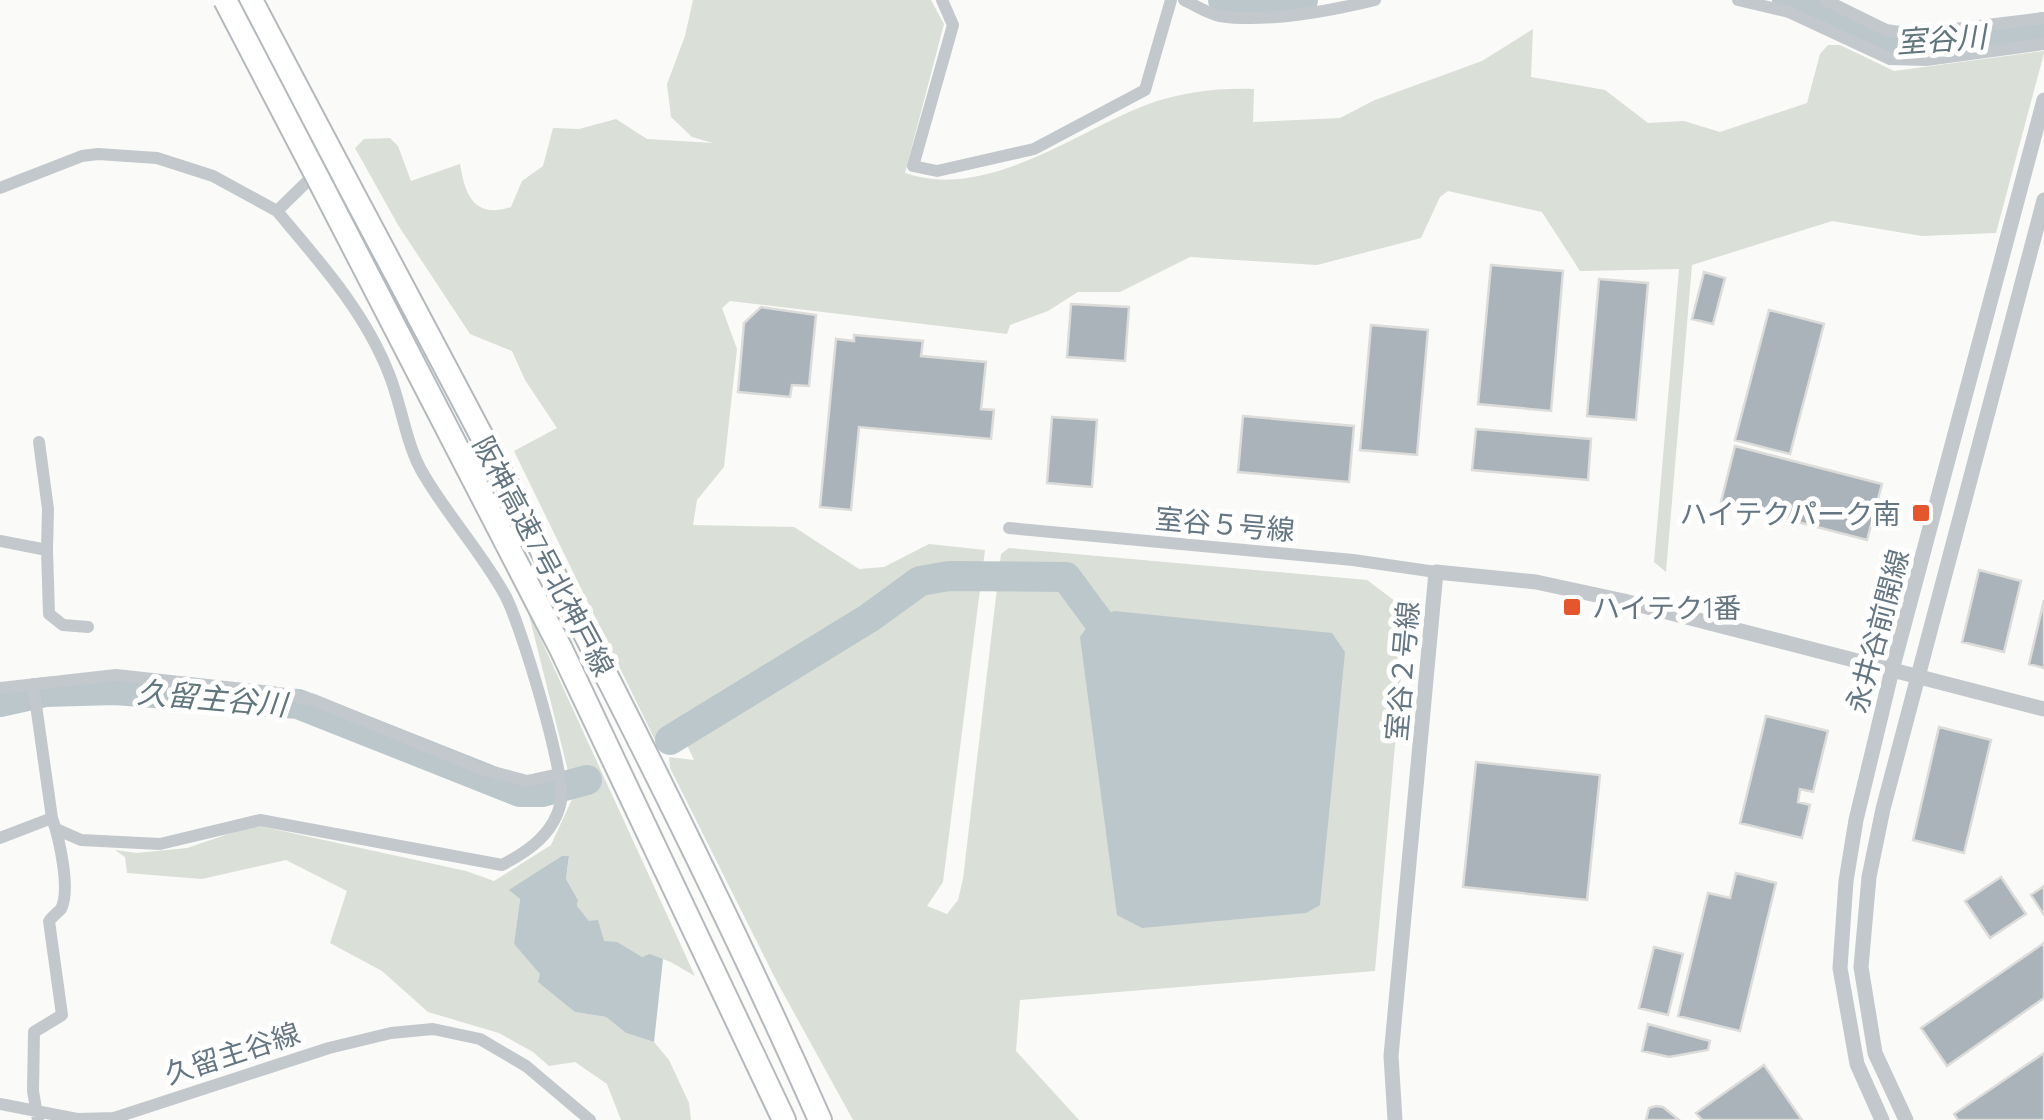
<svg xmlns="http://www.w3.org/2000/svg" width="2044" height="1120" viewBox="0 0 2044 1120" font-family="Quicksand,'Noto Sans JP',sans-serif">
<rect width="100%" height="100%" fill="#fafaf8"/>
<path fill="#dadfd7" d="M693,0h238l13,24 -39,149c82,28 168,-40 241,-68 35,-13 71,-17 108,-16l-1,33 87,-4 35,-18 107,-39 51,-32 -2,48 74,13 43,33 36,-2 36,11 87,-29 13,-49 8,-9h12l54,26 150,-20v2l-48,180 -74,3 -90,-15 -140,44 -26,307 -12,-10 25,-293 -99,2 -38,-59 -94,-21 -8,6 -19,41 -104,27 -127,-8 -70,35h-42l-30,19 -38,14 -3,9 -277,-33 -8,7 15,41 -13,118 -27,33 -4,25 101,2 65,42 25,-2 45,-23 56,6 -42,332 -16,24 20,8 11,-14 5,-21 38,-325 8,-6 358,32 40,30 -32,361 -355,29 -4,51 63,69h-226l-77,-140 -106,-212 -1,-11 25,3 -8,-17 79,-45 159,-108 12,-5h16l3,-19 -37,8 -262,168 -142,-291 43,-23 -32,-48 -13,-29 -42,-17 -72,-109 -43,-77 9,-9 26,-1 8,8 13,35 49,-17c5,31 14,55 51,43l11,-26 21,-15 10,-38 26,1 37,-10 31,20 66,4 -21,-6 -21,-20 -4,-33 18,-48z
M528,611l167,365c-15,-8 -36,-24 -53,-19l-38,-16 -27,-35 1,-6 -12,-21 3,-22 -59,33 10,9 -6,45 61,68 31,5 20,16 28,9 15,18 20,43 2,17h-70l-14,-36 -32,-22 -26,4 -16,-14 -34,-19 -71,-21 -46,-41 -52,-28 17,-52 -61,-31 -84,19 -75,-6 -2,-16 -10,-7 22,3 50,-5 68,-23 211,46 28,10 57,-36 23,-50z"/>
<path fill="#bbc7cb" d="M1114,611l218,22 13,19 -25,253 -14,8 -164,15 -25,-13 -37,-278 12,-17z
M562,856h7l-3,23 12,21 -1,6 12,15 9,-1 6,21 13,1 25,15 8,-3 13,5 -9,83 -28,-9 -20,-16 -31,-5 -37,-30 2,-8 -26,-30 6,-45 -11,-9z"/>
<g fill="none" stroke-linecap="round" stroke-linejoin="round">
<path stroke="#bbc7cb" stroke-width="30" d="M1223,0h80
M1787,0l104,47 69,-3 84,-17
M0,702l45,-10 70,-2 183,14 222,88h22l45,-12
M670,740l199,-122 51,-37 29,-5 117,1 51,69"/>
</g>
<path fill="#aab3b9" stroke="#dcdcda" stroke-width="2.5" d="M1491,265l72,6 -12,140 -73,-7z
M1704,272l21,6 -12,46 -21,-5z
M1599,279l49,4 -12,137 -49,-4z
M1071,304l58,3 -4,54 -58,-4z
M761,307l55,8 -7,71 -17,-1 -2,12 -52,-5 6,-69z
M1769,310l55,14 -34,130 -55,-14z
M1371,325l57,5 -11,125 -57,-5z
M854,335l69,6 -2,15 65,6 -5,47 13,1 -3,29 -132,-12 -8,83 -31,-3 16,-168 18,2z
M1243,416l111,10 -5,56 -111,-10z
M1052,417l45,3 -5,67 -45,-4z
M1476,429l115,10 -3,41 -116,-10z
M1735,446l147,38 -15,56 -146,-38z
M1979,570l42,11 -17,71 -42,-10z
M2044,600v68l-15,-4z
M1766,716l62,15 -15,61 -13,-3 -2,13 12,3 -8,33 -62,-15z
M1939,727l52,13 -27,113 -51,-13z
M1476,762l124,13 -13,125 -124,-13z
M1736,873l40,10 -36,148 -62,-15 30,-123 22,5z
M2001,877l25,37 -36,24 -25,-37z
M2044,886v29l-13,-20z
M2044,943v55l-97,68 -26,-38z
M1654,947l29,7 -15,61 -29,-7z
M1648,1024l62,17 -2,9 -39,7 -27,-6z
M2044,1053v67h-86l-4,-6z
M1764,1065l38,55h-100l-6,-7z
M1656,1106l7,1 16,13h-33l3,-12z"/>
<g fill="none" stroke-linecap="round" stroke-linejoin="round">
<defs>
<path id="motorway" d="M251,0c194,371 399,737 569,1120
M323,188l238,461 223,471"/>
</defs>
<use href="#motorway" stroke="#b4b9bd" stroke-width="26"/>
<path stroke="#c3c8cc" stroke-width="12" d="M942,0l11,25 -40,141 24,5 97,-22 111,-59 26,-90
M1184,0c11,5 24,14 36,16 45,7 111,-5 155,-16
M1738,0l51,12 101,47 36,1 118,-16
M1825,0l61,30 27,4 131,-16
M0,188l82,-32 16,-2 59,4 56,18 64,35
M39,442l9,67 -1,41
M1009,528l344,32 83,12
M0,541l47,9 2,64 14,11 25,2
M0,688l116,-13 156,17 42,8 167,69 46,12 32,-7
M56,829l25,11 79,4 100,-24 242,45c27,-14 53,-32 59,-64 5,-27 -41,-179 -56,-206 -23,-42 -57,-79 -81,-120 -18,-29 -22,-69 -35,-101 -24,-62 -70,-113 -112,-163l48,-47 -50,-92
M0,838l52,-20 -19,-134
M0,1104l77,15 37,-1 215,-70 62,-15 42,-4 47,10 46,27 64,54
M38,1120l-5,-29 1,-59 28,-17 -13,-94c0,-1 11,-11 12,-12 10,-19 -2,-72 -9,-91"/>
<path stroke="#c3c8cc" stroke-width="15" d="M1395,1120l-4,-64 45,-484 100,10 88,19 420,108
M1882,1120l-25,-56 -17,-96 6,-87 10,-61 36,-150 152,-570
M1906,1120l-31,-67 -14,-86 8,-90 14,-68 161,-609"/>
<use href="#motorway" stroke="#fff" stroke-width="22"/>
<defs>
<path id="motorway-bridge" d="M225,0l98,188"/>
</defs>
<use href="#motorway-bridge" stroke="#b4b9bd" stroke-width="26" stroke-linecap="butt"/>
<use href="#motorway-bridge" stroke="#fff" stroke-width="22"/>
</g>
<g fill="#e4572e" stroke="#fff" stroke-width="4">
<rect x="1911" y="503" width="20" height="20" rx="5"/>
<rect x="1562" y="597" width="20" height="20" rx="5"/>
</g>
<g text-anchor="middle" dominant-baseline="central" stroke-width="10" stroke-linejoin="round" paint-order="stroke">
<g font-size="28" fill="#657683" stroke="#fff" text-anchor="end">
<text x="1901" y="513">ハイテクパーク南</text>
<text x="1592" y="607" text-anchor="start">ハイテク1番</text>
</g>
<g font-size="28" fill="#657683" stroke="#fff">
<text transform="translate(1225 524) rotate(5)">室谷５号線</text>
<text transform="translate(544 556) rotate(62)">阪神高速7号北神戸線</text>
<text transform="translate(1877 631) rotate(-75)">永井谷前開線</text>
<text transform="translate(1402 671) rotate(-85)">室谷２号線</text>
<text transform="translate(232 1053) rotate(-18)">久留主谷線</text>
</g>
<g font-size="30" font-style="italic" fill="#60757c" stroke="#fff">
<text transform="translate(1941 39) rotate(-4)">室谷川</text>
<text transform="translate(212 698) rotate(5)">久留主谷川</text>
</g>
</g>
</svg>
